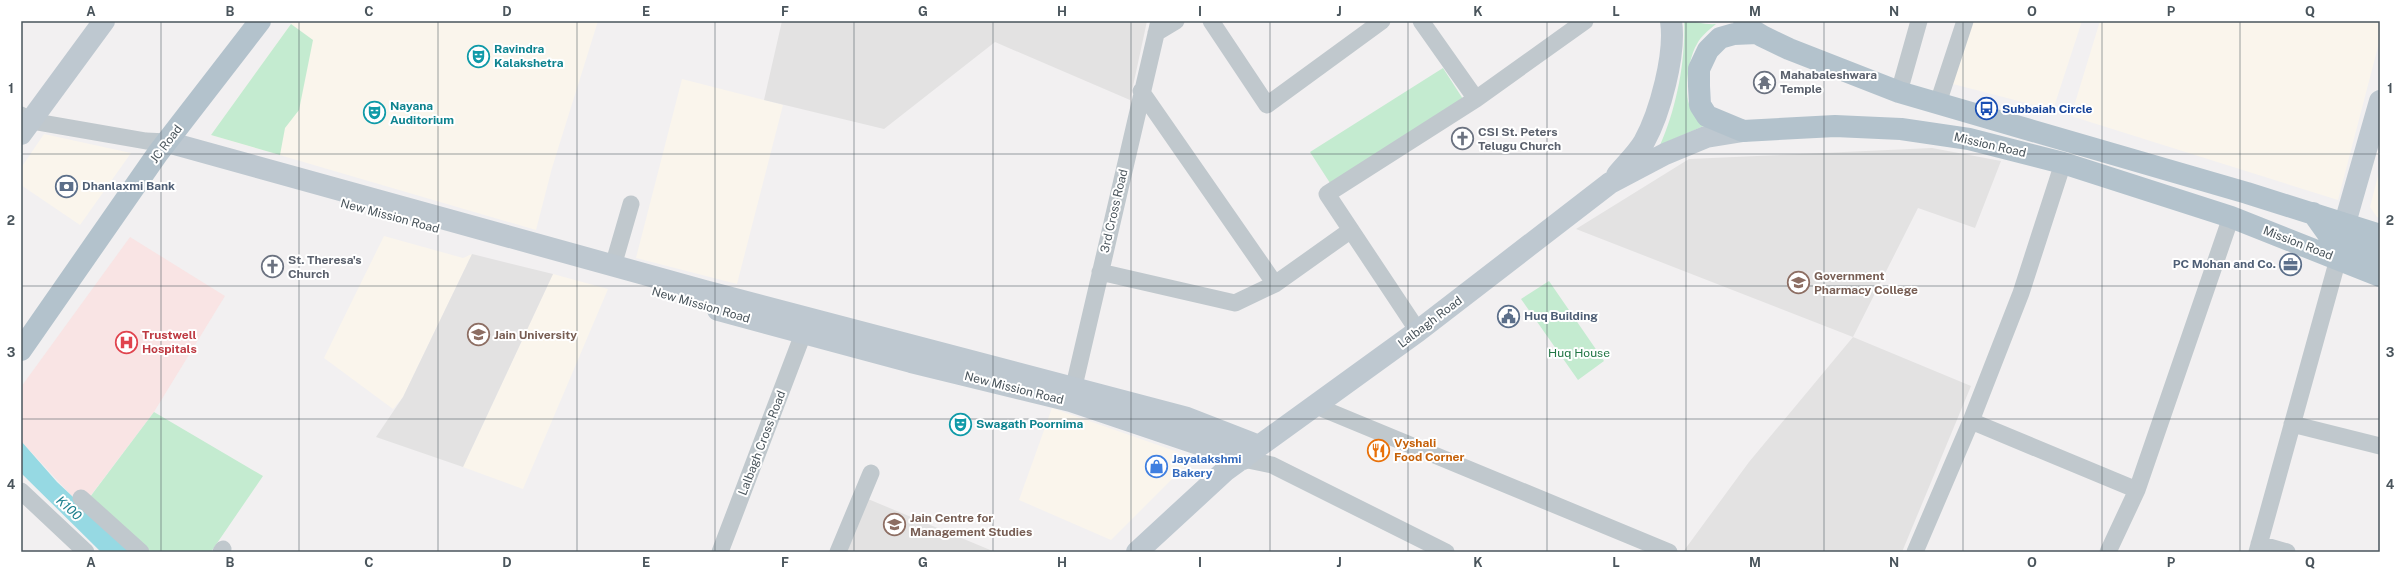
<svg xmlns="http://www.w3.org/2000/svg" width="2401" height="573" viewBox="0 0 2401 573" font-family="'Public Sans',sans-serif">
<rect width="100%" height="100%" fill="#f2f0f1"/>
<path fill="#faf5ec" d="M293,21h305l-46,147 -16,62 -325,-95z
M1969,21h113l-29,89 -104,-27z
M2100,21h280v18l-42,161 -267,-84z
M682,79l101,26 -46,179 -101,-26z
M44,134l87,19 -51,72 -59,-40v-17z
M2380,168v50l-3,-1 -7,-10z
M384,236l79,22 9,-4 -69,143 -10,12 -69,-51z
M553,274l55,15 -85,200 -60,-22z
M1052,408l126,44 15,6 -82,82 -92,-40z"/>
<path fill="#e3e2e2" d="M782,21h365l-17,79 -135,-58 -111,87 -120,-29z
M1932,148l69,13 -26,67 -57,-20 -65,129 118,49 -69,166h-219l66,-90 104,-125 -277,-108 113,-70z
M472,254l81,20 -90,193 -87,-30 27,-40z
M868,499l127,53h-149z"/>
<path fill="#f9e4e4" d="M130,237l95,59 -71,116 -72,95 -61,-66v-54z"/>
<path fill="#c4ebd0" d="M1684,21c12,0 21,4 32,3 -7,6 -15,12 -19,20 -8,12 -13,46 -8,60 4,9 9,15 17,21l-46,20c16,-35 26,-85 24,-124z
M291,24l22,16 -14,70 -14,18 -5,27 -69,-20z
M1443,68l20,31 -133,84 -20,-31z
M1549,281l55,80 -26,19 -57,-81z
M154,412l109,64 -52,76h-60l-61,-55z"/>
<path fill="#96d9e3" d="M21,441l36,41 75,70h-31l-80,-79z"/>
<g fill="none" stroke-linecap="round" stroke-linejoin="round">
<path stroke="#c0c8cd" stroke-width="17" d="M1211,21l56,84 115,-84
M1421,21l55,78
M1156,33l20,-12
M1141,91l134,193
M1899,92l20,-71
M1938,103l27,-82
M21,115l10,6 115,20 21,1
M613,266l18,-62
M1100,272l135,31 40,-19 76,-54
M1418,331l-91,-137 149,-95 109,-78
M1071,399l88,-378
M1316,406l353,146
M1971,421l166,69
M2292,424l88,22
M1243,459l29,6 174,87
M21,491l65,61
M81,498l60,54
M2259,544l28,8
M221,552l2,-3
M720,552l83,-218
M838,552l33,-79
M1915,552l56,-131 50,-128 42,-130
M2108,552l29,-62 94,-273
M2257,552l81,-293"/>
<path stroke="#bec8d0" stroke-width="22" d="M21,134l83,-113
M167,142l538,149 482,127 72,28
M1617,175c8,-10 20,-21 27,-33 16,-29 32,-88 27,-121
M2345,223l35,-122
M718,310l193,52 160,39 172,58
M1137,552l89,-82 192,-139 192,-148 55,-29 41,-17 37,-6"/>
<path stroke="#b3c2cc" stroke-width="22" d="M1744,25l18,11 27,13 110,43 348,101 133,42
M1757,33l-23,1 -14,4 -12,12 -9,19v17l1,19 7,11 36,15 92,-5 66,3 68,10 94,24 168,54 149,59
M2313,213l15,21 52,19
M21,350l137,-197 102,-132"/>
</g>
<path fill="none" stroke="#4a555c" stroke-width="1" stroke-opacity="0.55" d="M161,21v531M299,21v531M438,21v531M577,21v531M715,21v531M854,21v531M993,21v531M1131,21v531M1270,21v531M1408,21v531M1547,21v531M1686,21v531M1824,21v531M1963,21v531M2102,21v531M2240,21v531M21,154h2359M21,286h2359M21,419h2359"/>
<defs>
<symbol id="theatre-ring" viewBox="-11 -11 22 22"><circle r="9.5" fill="#fff" stroke="#0f9aa8" stroke-width="1.5"/><path d="M-5-5.5Q0-4 5-5.5V0Q5 5 0 6Q-5 5-5 0ZM-3.3-2.5H-1v1.5H-3.3ZM1-2.5H3.3v1.5H1ZM-2.8 1Q0 5.5 2.8 1Z" fill="#0f9aa8"/></symbol>
<symbol id="temple-ring" viewBox="-11 -11 22 22"><circle r="9.5" fill="#fff" stroke="#6b7280" stroke-width="1.5"/><path d="M0-6L5-2H3V0L6.5 2.5H4V6H1.5V3h-3V6H-4V2.5H-6.5L-3 0V-2H-5Z" fill="#6b7280"/></symbol>
<symbol id="bus-ring" viewBox="-11 -11 22 22"><circle r="9.5" fill="#fff" stroke="#1a4fb4" stroke-width="1.5"/><path d="M-5-6H5V4H4V6H2V4H-2V6H-4V4H-5ZM-3.5-4V0h7V-4ZM-3.5 1.2v1.5H-2V1.2ZM2 1.2v1.5H3.5V1.2Z" fill="#1a4fb4"/></symbol>
<symbol id="church-ring" viewBox="-11 -11 22 22"><circle r="9.5" fill="#fff" stroke="#6b7280" stroke-width="1.5"/><path d="M-1.2-6h2.4v3.5h3.3v2.4h-3.3V6h-2.4V-.1h-3.3v-2.4h3.3Z" fill="#6b7280"/></symbol>
<symbol id="bank-ring" viewBox="-11 -11 22 22"><circle r="9.5" fill="#fff" stroke="#5c6f8a" stroke-width="1.5"/><path d="M-6-4H6V4H-6ZM0-2.3a2.3 2.3 0 1 0 0 4.6a2.3 2.3 0 1 0 0-4.6Z" fill="#5c6f8a"/></symbol>
<symbol id="office-ring" viewBox="-11 -11 22 22"><circle r="9.5" fill="#fff" stroke="#5c6f8a" stroke-width="1.5"/><path d="M-6-3h4V-5.5h4V-3h4V5H-6ZM-1-4.5V-3h2v-1.5ZM-6 0V1H6V0Z" fill="#5c6f8a"/></symbol>
<symbol id="university-ring" viewBox="-11 -11 22 22"><circle r="9.5" fill="#fff" stroke="#8d6e63" stroke-width="1.5"/><path d="M0-5L7-2L0 1L-7-2ZM-4 1L0 2.5L4 1V4Q0 6-4 4Z" fill="#8d6e63"/></symbol>
<symbol id="civic-ring" viewBox="-11 -11 22 22"><circle r="9.5" fill="#fff" stroke="#5c6f8a" stroke-width="1.5"/><path d="M-.6-6.5H3V-4.5H.6V-3L4-1V1h2V6H-6V1h2V-1L-.6-3ZM-1.2 2.5V6h2.4V2.5Z" fill="#5c6f8a"/></symbol>
<symbol id="hospital-ring" viewBox="-11 -11 22 22"><circle r="9.5" fill="#fff" stroke="#e0444e" stroke-width="1.5"/><path d="M-5-5h3v3.5h4V-5h3V5h-3V1.5h-4V5h-3Z" fill="#e0444e"/></symbol>
<symbol id="restaurant-ring" viewBox="-11 -11 22 22"><circle r="9.5" fill="#fff" stroke="#e8710a" stroke-width="1.5"/><path d="M-5-6h1v4h1v-4h1v4h1v-4h1v5L-1.5 .5V6h-2V.5L-5-1ZM5-6V6H3V1.5H1.5Q1.5-4 5-6Z" fill="#e8710a"/></symbol>
<symbol id="shop-ring" viewBox="-11 -11 22 22"><circle r="9.5" fill="#fff" stroke="#3f7fe0" stroke-width="1.5"/><path d="M-5-2.5h2.3a2.7 3.5 0 0 1 5.4 0H5L5.5 6h-11ZM-1.5-2.5h3a1.5 2.3 0 0 0-3 0Z" fill="#3f7fe0"/></symbol>
</defs>
<g fill-rule="evenodd">
<use href="#theatre-ring" x="466" y="44" width="25" height="25"/>
<use href="#temple-ring" x="1752" y="70" width="25" height="25"/>
<use href="#bus-ring" x="1974" y="96" width="25" height="25"/>
<use href="#theatre-ring" x="362" y="100" width="25" height="25"/>
<use href="#church-ring" x="1450" y="126" width="25" height="25"/>
<use href="#bank-ring" x="54" y="174" width="25" height="25"/>
<use href="#office-ring" x="2278" y="252" width="25" height="25"/>
<use href="#church-ring" x="260" y="254" width="25" height="25"/>
<use href="#university-ring" x="1786" y="270" width="25" height="25"/>
<use href="#civic-ring" x="1496" y="304" width="25" height="25"/>
<use href="#university-ring" x="466" y="322" width="25" height="25"/>
<use href="#hospital-ring" x="114" y="330" width="25" height="25"/>
<use href="#theatre-ring" x="948" y="412" width="25" height="25"/>
<use href="#restaurant-ring" x="1366" y="438" width="25" height="25"/>
<use href="#shop-ring" x="1144" y="454" width="25" height="25"/>
<use href="#university-ring" x="882" y="512" width="25" height="25"/>
</g>
<g text-anchor="middle" dominant-baseline="central" stroke-width="4" stroke-linejoin="round" paint-order="stroke">
<g font-size="12" font-weight="bold" fill="#0d838f" stroke="#fff" text-anchor="start">
<text x="494" y="49">Ravindra<tspan x="494" dy="14">Kalakshetra</tspan></text>
<text x="390" y="106">Nayana<tspan x="390" dy="14">Auditorium</tspan></text>
<text x="976" y="424">Swagath Poornima</text>
</g>
<g font-size="12" font-weight="bold" fill="#5b616d" stroke="#fff" text-anchor="start">
<text x="1780" y="75">Mahabaleshwara<tspan x="1780" dy="14">Temple</tspan></text>
<text x="1478" y="132">CSI St. Peters<tspan x="1478" dy="14">Telugu Church</tspan></text>
<text x="288" y="260">St. Theresa's<tspan x="288" dy="14">Church</tspan></text>
</g>
<g font-size="12" font-weight="bold" fill="#164399" stroke="#fff" text-anchor="start">
<text x="2002" y="109">Subbaiah Circle</text>
</g>
<g font-size="12" fill="#4a555c" stroke="#fff">
<text transform="translate(166 144) rotate(-53)">JC Road</text>
<text transform="translate(1990 145) rotate(13)">Mission Road</text>
<text transform="translate(1114 211) rotate(-77)">3rd Cross Road</text>
<text transform="translate(390 216) rotate(15)">New Mission Road</text>
<text transform="translate(2298 243) rotate(21)">Mission Road</text>
<text transform="translate(701 305) rotate(16)">New Mission Road</text>
<text transform="translate(1430 322) rotate(-37)">Lalbagh Road</text>
<text transform="translate(1014 388) rotate(14)">New Mission Road</text>
<text transform="translate(762 443) rotate(-69)">Lalbagh Cross Road</text>
</g>
<g font-size="12" font-weight="bold" fill="#4e5e75" stroke="#fff" text-anchor="start">
<text x="82" y="186">Dhanlaxmi Bank</text>
<text x="2276" y="264" text-anchor="end">PC Mohan and Co.</text>
<text x="1524" y="316">Huq Building</text>
</g>
<g font-size="12" font-weight="bold" fill="#785e54" stroke="#fff" text-anchor="start">
<text x="1814" y="276">Government<tspan x="1814" dy="14">Pharmacy College</tspan></text>
<text x="494" y="335">Jain University</text>
<text x="910" y="518">Jain Centre for<tspan x="910" dy="14">Management Studies</tspan></text>
</g>
<g font-size="12" font-weight="bold" fill="#be3a42" stroke="#fff" text-anchor="start">
<text x="142" y="335">Trustwell<tspan x="142" dy="14">Hospitals</tspan></text>
</g>
<g font-size="12" fill="#227645" stroke="#fff">
<text x="1579" y="353">Huq House</text>
</g>
<g font-size="12" font-weight="bold" fill="#c56008" stroke="#fff" text-anchor="start">
<text x="1394" y="443">Vyshali<tspan x="1394" dy="14">Food Corner</tspan></text>
</g>
<g font-size="12" font-weight="bold" fill="#366cbe" stroke="#fff" text-anchor="start">
<text x="1172" y="459">Jayalakshmi<tspan x="1172" dy="14">Bakery</tspan></text>
</g>
<g font-size="13" font-style="italic" fill="#1c808e" stroke="#fff">
<text transform="translate(69 508) rotate(42)">K100</text>
</g>
</g>
<rect width="2401" height="573" fill="none" stroke="#ffffff" stroke-width="44"/>
<rect x="22" y="22" width="2357" height="529" fill="none" stroke="#4a555c" stroke-width="1.5"/>
<g font-size="13" text-anchor="middle" font-weight="bold" fill="#4a555c">
<text x="91" y="16">A</text>
<text x="230" y="16">B</text>
<text x="369" y="16">C</text>
<text x="507" y="16">D</text>
<text x="646" y="16">E</text>
<text x="785" y="16">F</text>
<text x="923" y="16">G</text>
<text x="1062" y="16">H</text>
<text x="1200" y="16">I</text>
<text x="1339" y="16">J</text>
<text x="1478" y="16">K</text>
<text x="1616" y="16">L</text>
<text x="1755" y="16">M</text>
<text x="1894" y="16">N</text>
<text x="2032" y="16">O</text>
<text x="2171" y="16">P</text>
<text x="2310" y="16">Q</text>
<text x="11" y="93">1</text>
<text x="2390" y="93">1</text>
<text x="11" y="225">2</text>
<text x="2390" y="225">2</text>
<text x="11" y="357">3</text>
<text x="2390" y="357">3</text>
<text x="11" y="489">4</text>
<text x="2390" y="489">4</text>
<text x="91" y="567">A</text>
<text x="230" y="567">B</text>
<text x="369" y="567">C</text>
<text x="507" y="567">D</text>
<text x="646" y="567">E</text>
<text x="785" y="567">F</text>
<text x="923" y="567">G</text>
<text x="1062" y="567">H</text>
<text x="1200" y="567">I</text>
<text x="1339" y="567">J</text>
<text x="1478" y="567">K</text>
<text x="1616" y="567">L</text>
<text x="1755" y="567">M</text>
<text x="1894" y="567">N</text>
<text x="2032" y="567">O</text>
<text x="2171" y="567">P</text>
<text x="2310" y="567">Q</text>
</g>
</svg>
